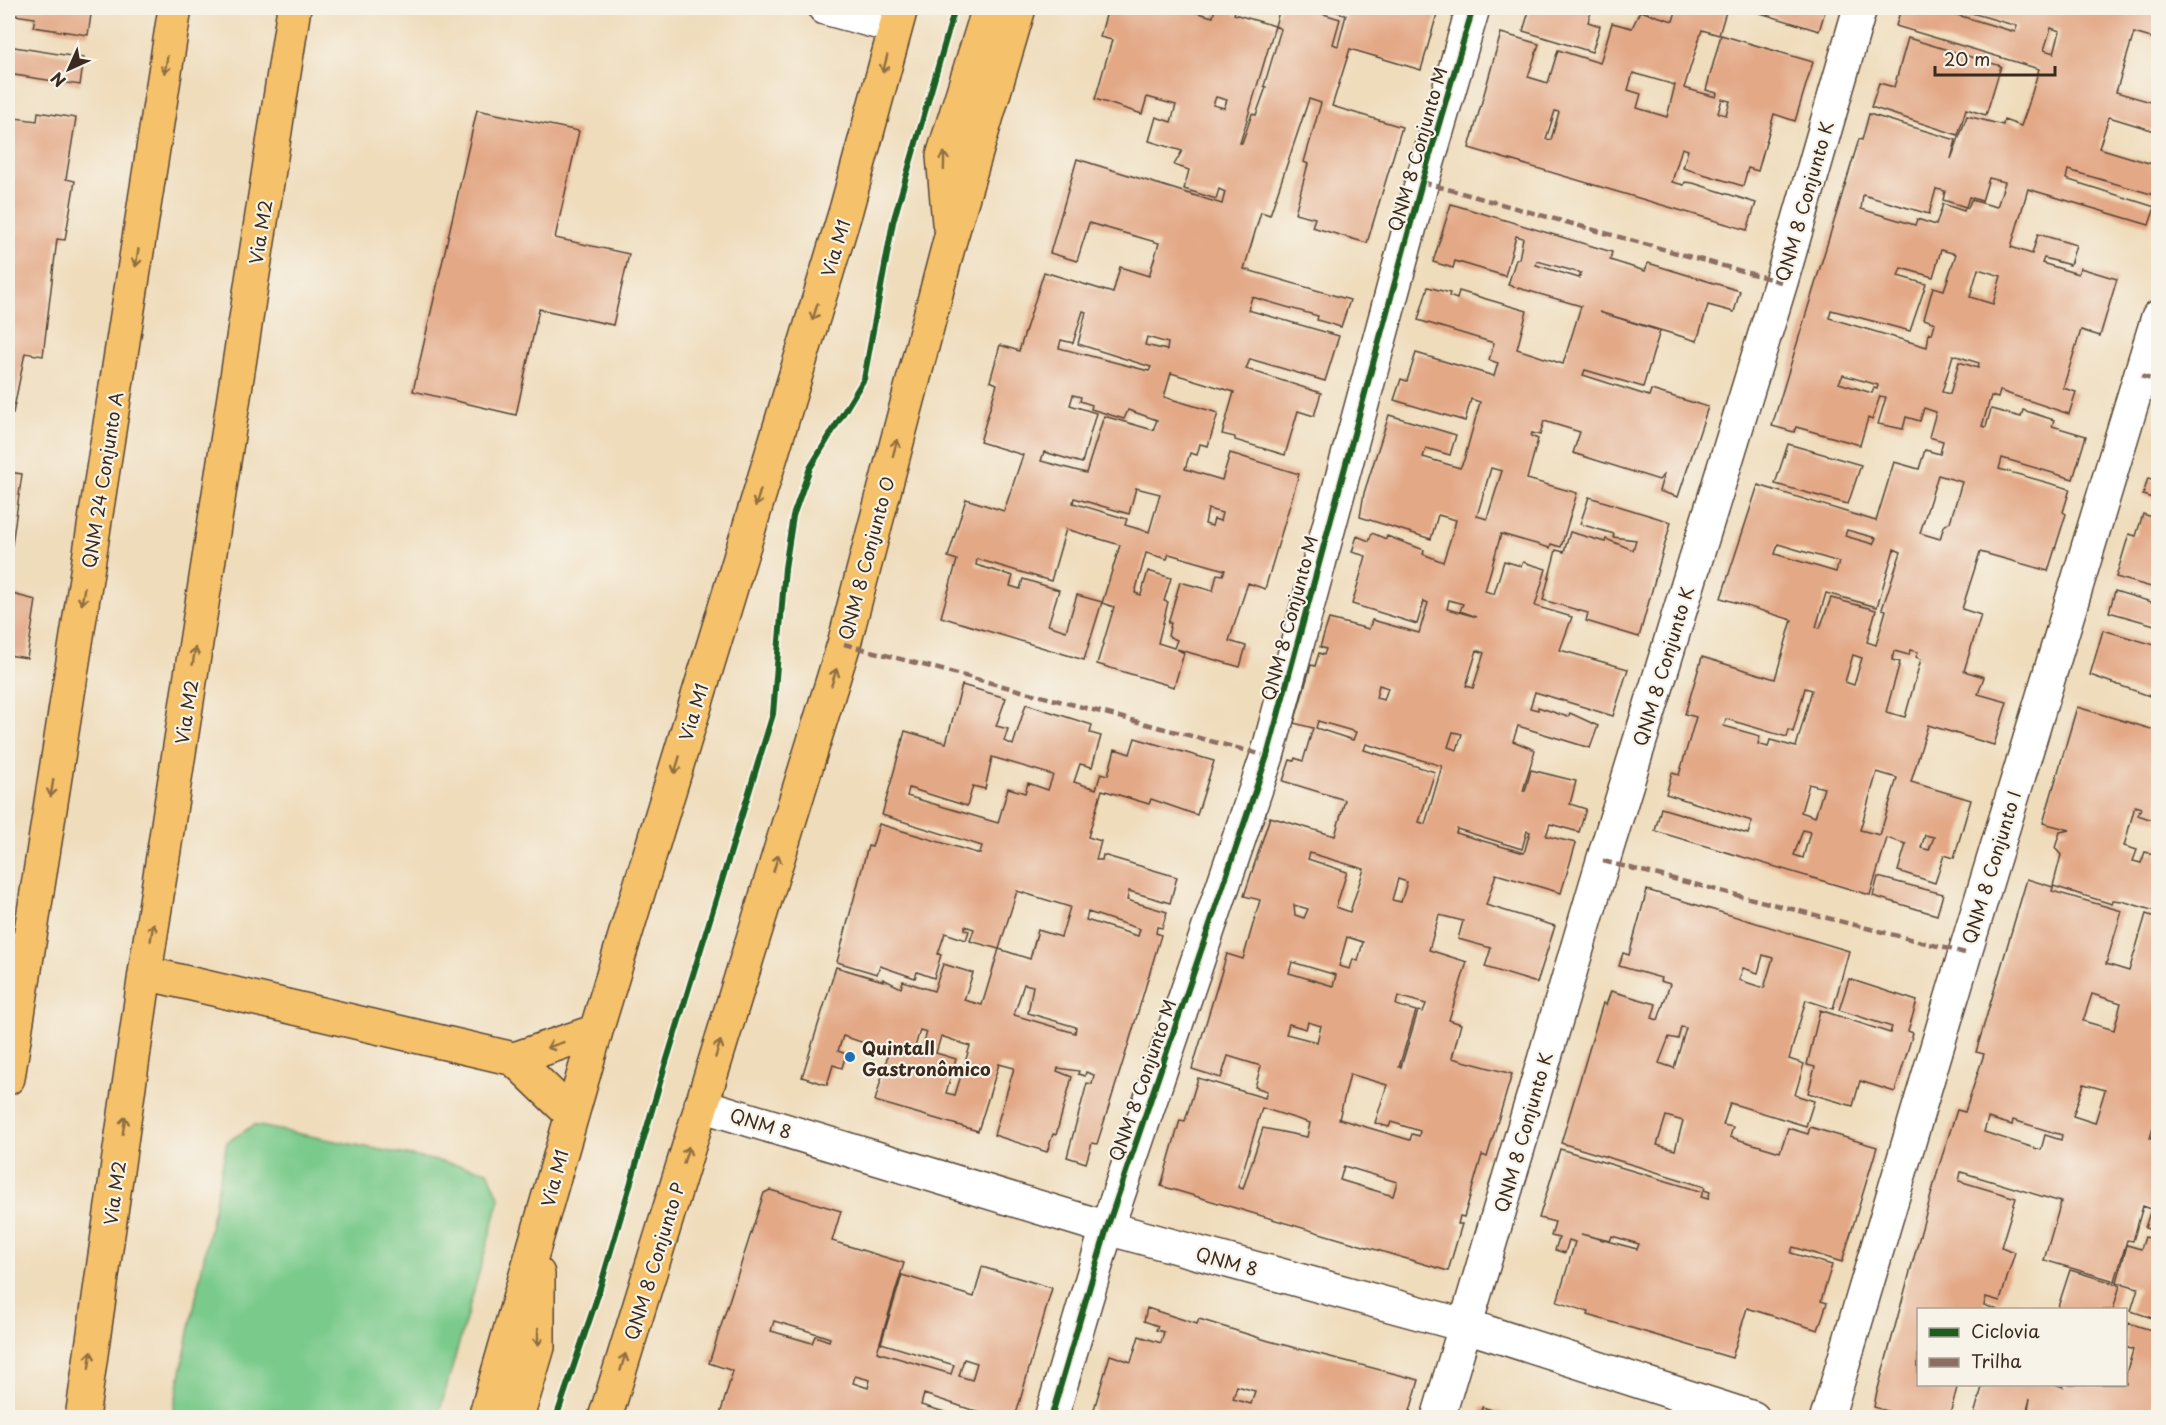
<svg xmlns="http://www.w3.org/2000/svg" width="2166" height="1425" viewBox="0 0 2166 1425" font-family="'Playpen Sans',sans-serif">
<rect width="100%" height="100%" fill="#f7f3e8"/>
<filter id="ink" filterUnits="userSpaceOnUse"><feTurbulence type="fractalNoise" baseFrequency=".0167" numOctaves="2"/><feDisplacementMap in="SourceGraphic" scale="12" xChannelSelector="R" yChannelSelector="G"/><feConvolveMatrix kernelMatrix="1 2 1 2 8 2 1 2 1" color-interpolation-filters="sRGB"/></filter>
<filter id="wash" filterUnits="userSpaceOnUse"><feTurbulence type="fractalNoise" baseFrequency=".008" numOctaves="4" result="noise"/><feDisplacementMap in="SourceGraphic" scale="24" xChannelSelector="R" yChannelSelector="G"/><feGaussianBlur stdDeviation="1.35" result="paint"/><feColorMatrix in="noise" values="0 0 0 0 0 0 0 0 0 0 0 0 0 0 0 0 0 1.4 0 .05"/><feComposite in="paint" operator="in"/></filter>
<g filter="url(#wash)">
<rect width="100%" height="100%" fill="#efdcbb"/>
<path fill="#79ca8b" stroke="#5a7a54" stroke-width="1.5" d="M254,1125l234,46 12,28 -62,218h-266l55,-275z"/>
<g id="blocks">
<path fill="#e3a886" fill-rule="evenodd" d="M8,8h84l-4,27 -55,-8 2,-9 -27,-4z
M1108,8h71l34,9 2,-9h21l-2,6 41,12 -35,117h2l10,-29 4,1 10,-28 -2,-1 17,-57 -6,-3 5,-18h24l36,11 -7,25 5,2 8,-31 -20,-7h91l20,6 -16,56 -71,-21 -18,57 70,21 -35,116 -55,-16 3,-9 -20,-5 13,-49 -4,-2 17,-59 -12,-4 -39,116 -9,-3 -17,57 106,31 -9,27 -24,-7 1,-4 -66,-19 -4,13 91,26 -14,45 -75,-22 -4,10 75,24 -7,23 -16,-5 -13,44 -50,-15v-3l-13,-3 12,-42 -63,-19 -7,24 54,16 -10,33 -8,-2 -3,11 -7,-2 -5,16 37,11 8,-27 69,21 -34,115 -17,-6 -19,58 17,5 -6,21 -63,-18 7,4 -10,34 -77,-23 17,-57 -12,-4 18,-58 -54,-16 -15,52 -74,-22 -1,6 37,11 -3,10 10,3 3,-10 36,11 -11,35 18,6 11,-36 25,7 -18,58 -143,-43 16,-57 -9,-3 18,-58 38,12 19,-56 -43,-13 17,-58 -7,-3 10,-36 19,6 25,-79 69,21 7,-26 29,9 10,-33 -70,-20 -12,38 -27,-8 27,-94 145,45 3,-12 -6,-3 -3,10 -32,-10 5,-19 -15,-5 8,-14 -33,-10 7,-24 15,5 5,-17 -29,-8 -5,17 -47,-15 17,-59 -12,-3zM1216,97l11,3 -3,8 -11,-3zM1083,311l3,1 -8,32 73,23 -2,4 -90,-23 2,-8 12,3zM1147,337l21,6 -1,7 -22,-5zM1073,395l8,2 -1,4 12,4 -1,4 33,10 4,-9 29,10 -4,10 -49,-14 -18,57 -45,-12 3,-9 38,11 14,-50 -26,-8zM1136,488l24,6 -11,38 -24,-7 2,-6 -54,-16 1,-5 55,16zM1208,509l14,4 -2,8 -6,-2 -2,7 -7,-2zM1146,553l21,6 2,-5 56,16 -2,5 -6,-1 -4,17 -33,-9 -12,41h3l-3,13 9,4 -3,8 -16,-5 10,-41 -4,-1 7,-23 -23,-7 -7,24 -6,-2z
M1530,8h62l-4,14 12,4 -8,26 -69,-21z
M1677,8h50l-8,27 -17,-5 -18,58 32,9 1,-4 -11,-3 15,-55 92,27 -18,59 -21,-7 -16,57 -10,-3 -5,18 -60,-18 5,-18 -6,-2 -10,34 12,3 1,-3 8,1 63,20 -9,27 -278,-82 32,-115 38,11 -11,33 20,6 10,-33 42,13 12,-40 20,5 8,-17 33,10zM1633,73l42,12 -8,32 -30,-9 4,-14 -13,-4zM1722,99l8,2 -4,14 -8,-2zM1555,111l4,1 -8,28 -5,-1z
M1744,8h82l-7,23z
M1901,8h18l24,6 1,-3 71,21 2,-6 -63,-18h204v32l-24,-7 -18,59 42,12v28l-49,-15 -10,31 53,16 6,-19v51l-90,-26 -2,9 89,28 -6,18 -121,-36 -17,58 21,7 6,-20 38,11 -6,20 -26,-7 -2,5 36,11 2,-6 37,11 -17,57 -19,-6 -18,58 13,4 -7,22 -69,-23 -2,7 -7,-2 -9,30 4,1 5,-18 30,8 2,-7 31,10 -2,6 34,10 -13,43 -71,-21 -3,11 71,20 -7,23 3,2 -18,57 -68,-19 -18,57 19,6 -17,56 20,6 -6,17 29,8 -13,43 -66,-20 -17,57 60,18 -17,58 -10,-3 -9,28 -37,-12 8,-27 -19,-6 -17,57 -215,-64 6,-23 87,26 4,-13 -86,-27 6,-21 7,2 17,-58 -11,-3 17,-57 73,22 17,-59 -71,-22 37,-113 118,36 18,-59 25,7 6,-19 15,4 3,-13 -14,-4 7,-25 -12,-4 -4,13 -14,-4 -3,12 -25,-5 8,-27 -6,-1 -8,24 -4,-2 -8,27 -64,-18 -2,5 -22,-6 87,-287 3,1 7,-26 87,26 -5,19 16,-43 36,9 1,-5 17,6 7,-20 11,-37 -143,-43zM2051,28l9,3 -6,22 -10,-3zM1989,178l16,4 -8,25 -26,-7 -3,8 -3,-1 -1,4 -21,-7 -7,21 -19,-6 -2,6 -54,-16 2,-14 66,19 7,-25 9,2 -2,9 23,7 3,-10 13,4zM1941,250l15,4 -12,36 -11,-3 -9,32 11,4 -3,11 -3,-1 -2,14 -98,-29 2,-8 79,21 16,-47 -28,-8 3,-8 32,9zM1978,269l23,7 -8,28 -23,-7zM1953,355l26,8 -1,5 -19,-6 -9,32 -8,-2zM1843,375l35,10 -1,4 -3,-1 -2,5 -33,-10zM1938,475l24,7 -12,40 -6,4 -4,13 -20,-6zM1847,530l29,8 -3,6 -28,-8zM1778,544l61,18 -3,10 -61,-18zM1894,549l7,3 -19,57 4,1 -10,35 -9,-3 9,-32 -45,-12 -11,30 -4,-1 10,-34 51,14zM1910,650l8,2 -2,5 5,2 -16,58 -19,-5 14,-50 -8,-2 2,-9 15,4zM1853,655l9,3 -8,27 -9,-3zM1805,688l7,2 -16,57 -26,-7 -2,7 -10,-3 2,-8 -36,-10 2,-7 61,18 2,-7 4,2zM1877,772l20,6 -17,57 -20,-5zM1809,784l15,4 -9,29 -14,-5zM1803,830l7,2 -7,26 -9,-3zM1925,835l9,2 -5,13 -8,-2z
M1908,38l93,28 -15,49 -20,-6 -8,26 -87,-28 8,-24 15,4z
M8,46l76,12 -4,27 -72,-11z
M477,110l102,21 -24,107 74,16 -16,71 -74,-16 -23,106 -103,-24z
M38,112l38,6 -10,61 9,2 -10,59 -8,-1 -14,117 -18,-3 -12,60 -5,-1v-295l29,4z
M1451,204l161,48 -2,8 35,11 3,-8 92,28 -6,21 -26,-7 -11,36 -98,-29 61,19 -17,56 -58,-17 -2,5 66,21 2,-6 57,17 -30,90 -19,-6 5,-17 -5,6 -86,-27 7,-21 -36,-11 -4,14 -8,-2 -1,3 7,3 -11,40 50,14 -16,54 -10,-3 -1,4 -49,-14 -16,57 9,3 10,-33 17,5 2,-4 23,7 -11,37 37,11 -12,33 68,19 -15,47 -78,-24 -5,16 8,2v-3l30,10 2,-4 28,13 -8,22 -72,-22 -5,15 22,9 -12,41h2l6,-21 45,11 -6,23 16,5 -7,23 -29,-8 -4,12 30,7 -15,50 -65,-19 -10,31 69,21 -18,57 -52,-16 6,-19 -33,-9 5,-18 -24,-6 -10,35 38,12 -18,58 12,4 -9,34 60,16 -25,83 -5,-2 -18,62 -4,-1 -2,8h4l-14,47 -287,-85 19,-66 5,1 13,-43 67,20 2,-7 -12,-4 6,-21 -33,-10 -7,22 -29,-9 35,-115 16,5 17,-59 -16,-4 26,-79 65,19 10,-36 -62,-19 7,-21 4,1 1,-3 8,3 10,-33 -19,-5 17,-58 4,1 4,-13 5,2 2,-6 -6,-2 9,-28 40,10 3,-9 47,13 9,-30 -4,-2 -7,23 -65,-20 14,-48 -14,-4 5,-16 12,5 3,-8 14,6 1,-3 37,14 -1,4 20,8 11,-34 2,-8 -18,-5 -7,24 -71,-22 4,-24 25,-78 67,20 -6,20 -24,-7 -3,9 37,11 4,-8 16,-58 -9,-3 -6,22 -71,-21 7,-21 6,2 9,-28 78,23 4,-13 -9,-3 5,-17 -76,-23 10,-33 22,6 -1,3 8,3 2,-8 68,20 -10,38 46,15 18,-58 -73,-21 8,-26h3l4,-21 -7,-2 -11,40 -50,-15 -2,7 -20,-6zM1537,261l44,12 -2,5 -43,-13zM1491,468l11,3 -15,48 -10,-3zM1449,600l14,4 -3,7 17,6 -30,-8zM1477,650l7,3 -11,35 -7,-2zM1379,685l9,3 -4,12 -8,-2zM1318,721l38,11 -3,8 -37,-12zM1453,732l9,2 -5,16 -9,-3zM1366,744l76,22 -17,58 -6,-2 16,-50 -71,-22zM1457,829l65,20 5,-18 3,1 -6,21 -68,-20zM1310,853l54,16 -14,43 -14,-5 11,-35 -39,-13zM1398,879l9,3 -6,20 -9,-2zM1294,905l14,4 -4,9 -9,-3zM1347,937l16,5 -5,19 -5,-2 -3,10 -11,-3zM1292,962l44,13 -3,11 -44,-13zM1398,996l28,8 -3,8 -5,-1 -17,56h-2l17,-56 -20,-6zM1308,1022l13,4 -4,16 -31,-8 3,-10 17,5zM1350,1074l37,11 -12,38 14,4 2,-5 29,9 -1,5 -7,-2 -2,6 -71,-21zM1262,1108l48,15 -3,14 -44,-9 -20,61 -5,-2zM1344,1166l53,16 -4,14 -53,-16z
M1788,444l73,21 -13,39 -73,-20z
M8,472l14,2 -13,92h-1z
M2148,478l10,3v19l-15,-5z
M1589,497l82,25 -32,115 -53,-16 2,-8 -45,-13 13,-50 8,2 6,-20 35,10 1,-3 27,11 3,-10 -23,-3 1,-3 -34,-10z
M2143,514l15,5v70l-42,-12 13,-43 7,2z
M2115,591l43,13v22l-49,-14z
M8,593l28,7 -9,58 -19,-3z
M2103,630l55,16v53l-68,-24z
M962,685l44,13 -10,28 12,3 -4,12 9,4 13,-41 66,21 -2,8 11,3 -9,31 -12,-3 -6,18 22,7 5,-16 7,2 7,-26 15,5 5,-16 79,23 -17,54 -46,-16 -2,5 -47,-14 -14,47 13,4 -5,19h6l1,-5 74,22 -7,26 -41,-12 -2,9 40,12 -5,16 -5,-1 -1,6 5,2 -34,114 -30,95 -5,-1 -6,20 -19,-6 20,-74 5,1 2,-9 -8,-3 -1,4 -7,-2 1,-3 -21,-3 -1,3 15,6 -16,58 -3,-1 -6,18 -53,-17 20,-67 -15,-4 -21,67 -103,-30 14,-50 -46,-15 -5,15 8,3 -4,14 -9,-3 -6,20 -25,-8 34,-110 47,14v-2l18,9 2,-7 31,10 9,-27 30,9 -9,27 18,5 17,-56 -29,-8 4,-12 -9,-3v4l4,1 -3,9 -21,-7 -7,21 3,1 -7,23 -17,-6 -2,6 -35,-12 -3,8 -40,-12 31,-116 4,1 7,-23 101,30 2,-8 -100,-31 23,-84 41,12zM992,757l61,18 -5,15 -20,-7 -3,10 -17,-5 -10,35 -91,-27 2,-8 58,18 6,-20 12,3zM1017,891l53,16 -9,30 -23,-7 -8,29 -31,-10zM1088,912l52,17 -2,7 -52,-16zM1024,984l9,2 -5,27 48,14 -1,6 -61,-18zM920,1030l7,2 -5,17 -7,-2zM941,1036l29,10 -15,49 -9,-2 10,-34 -20,-6z
M2077,707l81,24v91l-20,-7 3,-7 -6,-2 -11,40 13,4 -4,11 8,2 4,-11 8,2 5,-14v72l-36,-11 -9,-1 -1,4 -59,-18 8,-31 -6,-7 5,-16 10,-2 -27,-7z
M1878,877l65,17 -6,21 -64,-19z
M2027,879l26,8 -1,4 70,20 -16,53 23,7 17,-57 12,4v62l-2,-1 -1,4 3,1v142l-4,-1 -4,13 8,2v92l-13,-4 6,-19 -8,-3 -10,35 -6,-1 -12,41 -71,-21 17,-58 -100,-30 -2,9 57,17 -15,49 14,5 -15,49 -14,-4 -2,8 14,5h-80v74h40l-9,34h-39l-36,-11 2,-11 63,-230 18,-56 8,2 19,-58 -8,-2zM2092,994l29,9 -7,27 -31,-9zM2084,1084l21,6 -10,33 -22,-7zM1988,1118l24,7 1,-5 49,15 -1,5 -16,-5 -4,15 -57,-18z
M1647,890l202,61 -16,58 -27,-9 -17,59 15,5 -9,31 19,6 -8,25 -76,-23 -7,22 10,2 -3,10 50,15 8,-24 20,6 2,-7 67,20 -35,115 -49,-15 -2,6 41,12 -11,36 6,2 -9,27 -71,-22 -15,50 -144,-43 1,-3 -32,-10 18,-60 -6,-2 -4,13 -10,-3 4,-12 -8,-2 4,-14 -16,-4 21,-69 143,43 -2,5 7,2 2,-7 -6,-2 1,-3 -144,-44 42,-140 3,2 5,-14 45,13 -4,14 6,2 12,-36 -10,-3 1,-3 -42,-12 4,-13 6,2zM1763,955l10,3 -9,30 -25,-8 4,-12 15,5zM1681,1027l5,1 -12,40 -15,-5 10,-26 9,2zM1666,1116l17,5 -8,29 -18,-5zM1581,1234l29,7 2,-5 27,8 -2,5z
M1849,979l68,22 -9,30 5,2 -18,59 -35,-11 -7,25 -45,-13 7,-26 -8,-2 13,-55 70,23 2,-6 -53,-17z
M770,1190l71,21 -9,30 72,22 -27,89 74,22 3,-9 -73,-22 21,-68 72,22 8,-30 70,21 -37,130h-19l-72,-24 -3,11 44,13h-74l-11,-3 -1,3h-60l-13,-5 -2,5h-85l14,-47 -24,-8 55,-170zM774,1321l31,9 25,8 -1,3 -14,-5 -3,7 -41,-12zM964,1359l13,4 -5,17 -13,-4zM855,1376l15,4 -2,8 -15,-5z
M2145,1237l13,4v79l-27,-9 7,-23 -21,-6 10,-37 14,4z
M2070,1270l50,15 -7,25h-56z
M1147,1308l50,16 2,-5 70,22 150,39 -11,38 -316,-2 18,-61 21,7 8,-26 22,7 3,-11 -8,-2 2,-4 -14,-5zM1237,1386l18,5 -4,13 -18,-5z
M2128,1323l30,9v86h-132l4,-19 -5,19h-52l10,-34h72l8,3 1,-3h62v-10l7,-24 -7,-3z
M1482,1407l34,10v1h-37z"/>
</g>
</g>
<g filter="url(#ink)">
<use href="#blocks" fill-opacity="0" stroke="#564536" stroke-width="1.5"/>
<g fill="none" stroke-linecap="round" stroke-linejoin="round">
<defs>
<path id="minor" d="M825,8l70,19
M8,949l18,2
M701,1105l406,123 360,98 286,92
M1051,1418l56,-190 160,-472 155,-574 51,-174
M1438,1418l165,-557 178,-579 79,-274
M1827,1418l138,-465 193,-636"/>
<path id="major" d="M949,223l-6,-67 46,-148
M145,973l369,86 58,56
M514,1059l82,-28
M8,1078l167,-1070
M82,1418l63,-445 149,-965
M485,1418l111,-387 250,-821 55,-202
M517,1418l21,-71v-73
M605,1418l239,-774 106,-404 69,-232"/>
</defs>
<use href="#minor" stroke="#564536" stroke-width="36"/>
<use href="#major" stroke="#564536" stroke-width="36"/>
<use href="#minor" stroke="#fff" stroke-width="33"/>
<use href="#major" stroke="#f5c16b" stroke-width="33"/>
<path stroke="#8d6e63" stroke-width="4.5" stroke-dasharray="9 4.5" stroke-linecap="butt" d="M1422,182l359,100
M2141,376l17,5
M844,644l423,112
M1603,861l362,92"/>
<defs>
<path id="cycleway" d="M556,1418l41,-120 67,-229 109,-355 12,-146 8,-52 17,-48 54,-89 29,-157 62,-214
M1051,1418l56,-190 160,-472 155,-574 51,-174"/>
</defs>
<use href="#cycleway" stroke="#f7f3e8" stroke-width="10"/>
<use href="#cycleway" stroke="#1b5e20" stroke-width="6"/>
</g>
<defs><path id="oneway-shaft" d="M-6 0H5M1.5-3L5.5 0L1.5 3" fill="none" stroke-width="1.6" stroke-linecap="round" stroke-linejoin="round" transform="scale(1.5)"/></defs>
<g stroke="#8f6e41">
<use href="#oneway-shaft" transform="translate(885 64) rotate(105)"/>
<use href="#oneway-shaft" transform="translate(166 65) rotate(99)"/>
<use href="#oneway-shaft" transform="translate(944 161) rotate(-89)"/>
<use href="#oneway-shaft" transform="translate(137 258) rotate(99)"/>
<use href="#oneway-shaft" transform="translate(815 312) rotate(107)"/>
<use href="#oneway-shaft" transform="translate(895 448) rotate(-75)"/>
<use href="#oneway-shaft" transform="translate(758 498) rotate(107)"/>
<use href="#oneway-shaft" transform="translate(83 596) rotate(99)"/>
<use href="#oneway-shaft" transform="translate(194 656) rotate(-81)"/>
<use href="#oneway-shaft" transform="translate(834 677) rotate(-73)"/>
<use href="#oneway-shaft" transform="translate(677 765) rotate(107)"/>
<use href="#oneway-shaft" transform="translate(52 788) rotate(99)"/>
<use href="#oneway-shaft" transform="translate(776 863) rotate(-73)"/>
<use href="#oneway-shaft" transform="translate(152 932) rotate(-81)"/>
<use href="#oneway-shaft" transform="translate(555 1045) rotate(161)"/>
<use href="#oneway-shaft" transform="translate(718 1049) rotate(-73)"/>
<use href="#oneway-shaft" transform="translate(124 1125) rotate(-82)"/>
<use href="#oneway-shaft" transform="translate(686 1155) rotate(-73)"/>
<use href="#oneway-shaft" transform="translate(538 1337) rotate(91)"/>
<use href="#oneway-shaft" transform="translate(90 1360) rotate(-82)"/>
<use href="#oneway-shaft" transform="translate(623 1362) rotate(-73)"/>
</g>
</g>
<circle fill="#1f6fb2" stroke="#f7f3e8" stroke-width="2" cx="850" cy="1057" r="6"/>
<g text-anchor="middle" dominant-baseline="central" stroke-width="4.5" stroke-linejoin="round" paint-order="stroke">
<g font-size="18" fill="#3b2a1e" stroke="#f7f3e8">
<text transform="translate(1417 149) rotate(-74)">QNM 8 Conjunto M</text>
<text transform="translate(1804 201) rotate(-74)">QNM 8 Conjunto K</text>
<text transform="translate(260 232) rotate(-81)">Via M2</text>
<text transform="translate(835 248) rotate(-73)">Via M1</text>
<text transform="translate(102 480) rotate(-81)">QNM 24 Conjunto A</text>
<text transform="translate(866 558) rotate(-75)">QNM 8 Conjunto O</text>
<text transform="translate(1289 618) rotate(-75)">QNM 8 Conjunto M</text>
<text transform="translate(1663 666) rotate(-73)">QNM 8 Conjunto K</text>
<text transform="translate(186 712) rotate(-81)">Via M2</text>
<text transform="translate(693 712) rotate(-73)">Via M1</text>
<text transform="translate(1991 867) rotate(-73)">QNM 8 Conjunto I</text>
<text transform="translate(1142 1080) rotate(-71)">QNM 8 Conjunto M</text>
<text transform="translate(761 1123) rotate(17)">QNM 8</text>
<text transform="translate(1523 1132) rotate(-74)">QNM 8 Conjunto K</text>
<text transform="translate(554 1178) rotate(-75)">Via M1</text>
<text transform="translate(114 1193) rotate(-82)">Via M2</text>
<text transform="translate(654 1261) rotate(-73)">QNM 8 Conjunto P</text>
<text transform="translate(1227 1261) rotate(15)">QNM 8</text>
</g>
<g font-size="18" font-weight="bold" fill="#3b2a1e" stroke="#f7f3e8" text-anchor="start">
<text x="862" y="1047">Quintall<tspan x="862" dy="21">Gastronômico</tspan></text>
</g>
</g>
<rect width="2166" height="1425" fill="none" stroke="#f7f3e8" stroke-width="30"/>
<rect x="1917" y="1308" width="210" height="78" fill="#f7f3e8" stroke="#aca397" stroke-width="1.5"/>
<rect x="1929" y="1328" width="30" height="9" fill="#1b5e20" stroke="#aca397" stroke-width="1.5"/>
<text x="1971" y="1338" font-size="18" fill="#3b2a1e">Ciclovia</text>
<rect x="1929" y="1358" width="30" height="9" fill="#8d6e63" stroke="#aca397" stroke-width="1.5"/>
<text x="1971" y="1368" font-size="18" fill="#3b2a1e">Trilha</text>
<g transform="translate(69 69) rotate(225)" stroke="#f7f3e8" stroke-width="4.5" paint-order="stroke">
<path d="M0-4.5L10 22L0 15L-10 22Z" fill="#3b2a1e"/>
<text y="-9" font-size="16" font-weight="bold" text-anchor="middle" fill="#3b2a1e">N</text>
</g>
<path d="M1935 66v9h120v-9" fill="none" stroke="#3b2a1e" stroke-width="3"/>
<text x="1944" y="66" font-size="18" fill="#3b2a1e" stroke="#f7f3e8" stroke-width="4.5" paint-order="stroke">20 m</text>
</svg>
